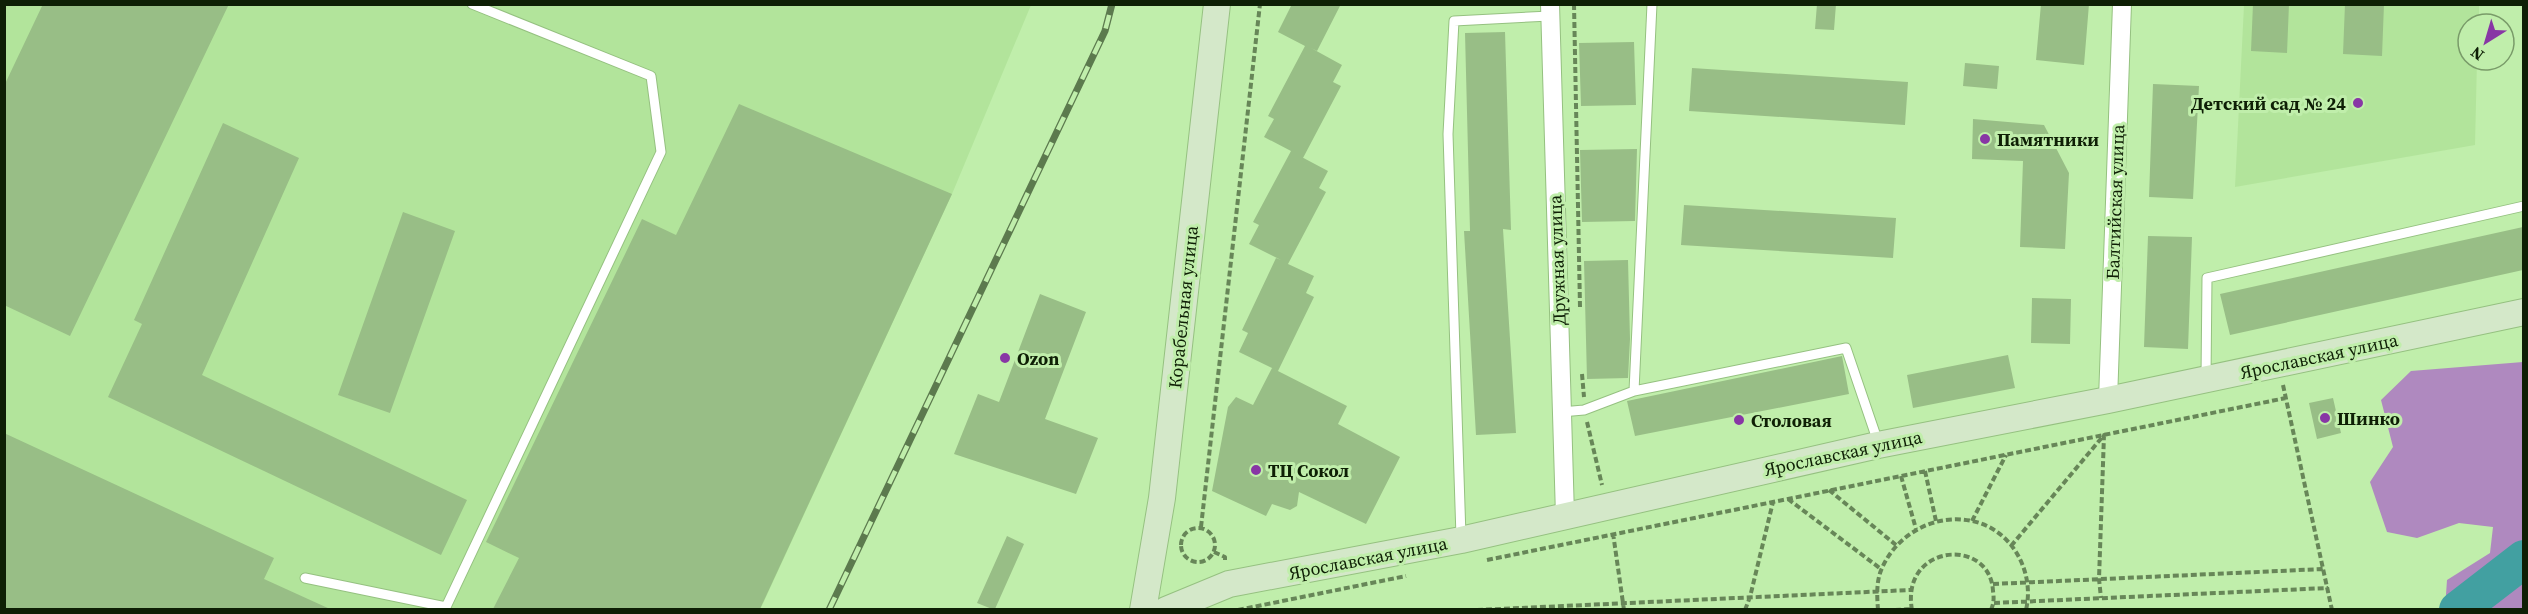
<svg xmlns="http://www.w3.org/2000/svg" width="2528" height="614" viewBox="0 0 2528 614" font-family="'Source Serif 4',serif">
<rect width="100%" height="100%" fill="#c0eeab"/>
<path fill="#b2e49b" d="M4,5h1027l-79,189 -192,416 -755,-1z
M2244,5h235v19h-11v36h9l-2,85 -240,42z"/>
<path fill="#af89bf" d="M2523,362v247h-78l2,-29 43,-27 3,-26 -34,-4 -42,15 -30,-6 -17,-50 23,-35 -12,-47 30,-29z"/>
<g fill="none" stroke-linecap="round" stroke-linejoin="round">
<path stroke="#42a0a1" stroke-width="38" d="M2458,610l66,-51"/>
</g>
<path fill="#98be86" d="M43,4h186l-159,332 -66,-31v-219z
M1292,4h49l-24,47 -6,-3 31,17 -9,17 8,4 -38,72 -7,-4 32,17 -9,17 7,4 -38,72 26,12 -8,17 8,4 -36,74 -39,-19 9,-19 -6,-3 34,-72 5,2 -32,-16 10,-19 -6,-3 38,-71 -27,-14 10,-18 -6,-3 37,-70 -27,-14z
M1817,4h19l-2,26 -19,-1z
M2041,4h48l-5,61 -48,-5z
M2253,4h36l-2,49 -36,-2z
M2345,4h39l-2,52 -39,-2z
M1505,32l6,198 -8,-1 13,204 -40,2 -12,-204h6l-5,-198z
M1634,42l2,63 -55,1 -2,-63z
M1965,63l34,3 -2,23 -34,-3z
M1692,68l216,14 -3,43 -216,-14z
M2153,84l46,2 -6,113 -44,-2z
M739,104l213,90 -192,415h-267l26,-51 -33,-16 156,-323 34,16z
M1973,119l71,6 25,48 -4,76 -45,-2 3,-86 -51,-2z
M223,123l76,35 -97,217 265,125 -26,55 -333,-158 34,-73 -8,-4z
M1637,149l-2,72 -53,1 -2,-72z
M1684,205l212,13 -3,40 -212,-13z
M403,212l52,19 -65,182 -52,-18z
M2523,227v43l-293,65 -10,-41z
M2148,236l44,1 -4,112 -44,-2z
M1628,260l2,79 -2,39 -41,1 -3,-118z
M1040,294l46,18 -41,107 53,19 -22,56 -122,-40 24,-60 21,8z
M2032,298l39,1 -1,45 -39,-1z
M2008,355l7,33 -102,20 -6,-33z
M1842,356l7,38 -214,42 -8,-35z
M1272,368l75,38 -9,18 62,33 -34,67 -67,-32 -2,14 -7,4 -18,-6 -6,12 -54,-25 16,-84 8,-10 17,8z
M2333,398l8,35 -24,6 -8,-36z
M4,433l270,125 -10,21 66,30h-326z
M1007,536l17,8 -29,65h-3l-15,-6z"/>
<g fill="none" stroke-linecap="round" stroke-linejoin="round">
<defs>
<path id="lane" d="M2206,377l1,-99 317,-72
M1634,391l18,-387
M1561,412l23,-2 50,-19 212,-43 32,94
M1461,537l-13,-403 6,-113 96,-5
M305,578l141,29 215,-455 -10,-76 -179,-72"/>
<path id="street" d="M1550,4l15,512
M2108,400l14,-396"/>
<path id="secondary" d="M1143,610l19,-112 55,-494
M1166,610l63,-26 232,-44 417,-95 230,-45 416,-88"/>
</defs>
<use href="#lane" stroke="#95c180" stroke-width="11"/>
<use href="#street" stroke="#95c180" stroke-width="20"/>
<use href="#secondary" stroke="#95c180" stroke-width="28"/>
<path stroke="#678658" stroke-width="4" stroke-dasharray="6 3" stroke-linecap="butt" d="M1574,4l6,303
M1582,374l2,23
M2283,385l49,225
M1587,422l15,63
M1925,471l11,50
M1901,476l15,53
M1829,490l67,55
M1788,499l93,70
M1972,521l34,-66
M1201,527l59,-523
M1181 545a17 17 0 1 1 34 0a17 17 0 1 1-34 0Z
M1613,533l11,77
M2011,546l93,-111 -5,144 2,19
M1214,552l11,5v5
M1487,560l799,-162
M1993,584l330,-15
M1994,603l334,-15
M1238,610l168,-34
M1477,610l433,-20
M1745,610l5,-13 23,-95
M1878,610c-1,-14 -2,-29 4,-42 15,-34 53,-55 90,-47 40,8 63,51 54,89
M1895,610l17,-1
M1912,610c-12,-66 78,-74 81,-19 1,7 1,12 -2,19"/>
<use href="#lane" stroke="#fff" stroke-width="9"/>
<use href="#street" stroke="#fff" stroke-width="18"/>
<use href="#secondary" stroke="#d4e8c9" stroke-width="26"/>
<defs>
<path id="rail" d="M829,610l276,-579 7,-27"/>
</defs>
<use href="#rail" stroke="#5c7a4e" stroke-width="7"/>
<use href="#rail" stroke="#c0eeab" stroke-width="4.5" stroke-dasharray="14" stroke-linecap="butt"/>
</g>
<g fill="#8836a5" stroke="#c0eeab" stroke-width="2">
<circle cx="2358" cy="103" r="6"/>
<circle cx="1985" cy="139" r="6"/>
<circle cx="1005" cy="358" r="6"/>
<circle cx="2325" cy="418" r="6"/>
<circle cx="1739" cy="420" r="6"/>
<circle cx="1256" cy="470" r="6"/>
</g>
<g text-anchor="middle" dominant-baseline="central" stroke-width="6" stroke-linejoin="round" paint-order="stroke">
<g font-size="18" font-weight="bold" fill="#0e1f05" stroke="#c0eeab" text-anchor="start">
<text x="2346" y="103" text-anchor="end">Детский сад № 24</text>
<text x="1997" y="139">Памятники</text>
<text x="1017" y="358">Ozon</text>
<text x="2337" y="418">Шинко</text>
<text x="1751" y="420">Столовая</text>
<text x="1268" y="470">ТЦ Сокол</text>
</g>
<g font-size="18" fill="#0e1f05" stroke="#c0eeab">
<text transform="translate(2115 202) rotate(-88)">Балтийская улица</text>
<text transform="translate(1557 260) rotate(-92)">Дружная улица</text>
<text transform="translate(1183 307) rotate(-84)">Корабельная улица</text>
<text transform="translate(2319 356) rotate(-12)">Ярославская улица</text>
<text transform="translate(1843 453) rotate(-12)">Ярославская улица</text>
<text transform="translate(1368 558) rotate(-11)">Ярославская улица</text>
</g>
</g>
<rect width="2528" height="614" fill="none" stroke="#0e1f05" stroke-width="12"/>
<g transform="translate(2486 42) rotate(217)"><circle r="28" fill="#c0eeab" stroke="#799b69" stroke-width="1.5"/>
<path d="M0-4.5L10 22L0 15L-10 22Z" fill="#8836a5"/>
<text y="-9" font-size="16" font-weight="bold" text-anchor="middle" fill="#0e1f05">N</text>
</g>
</svg>
